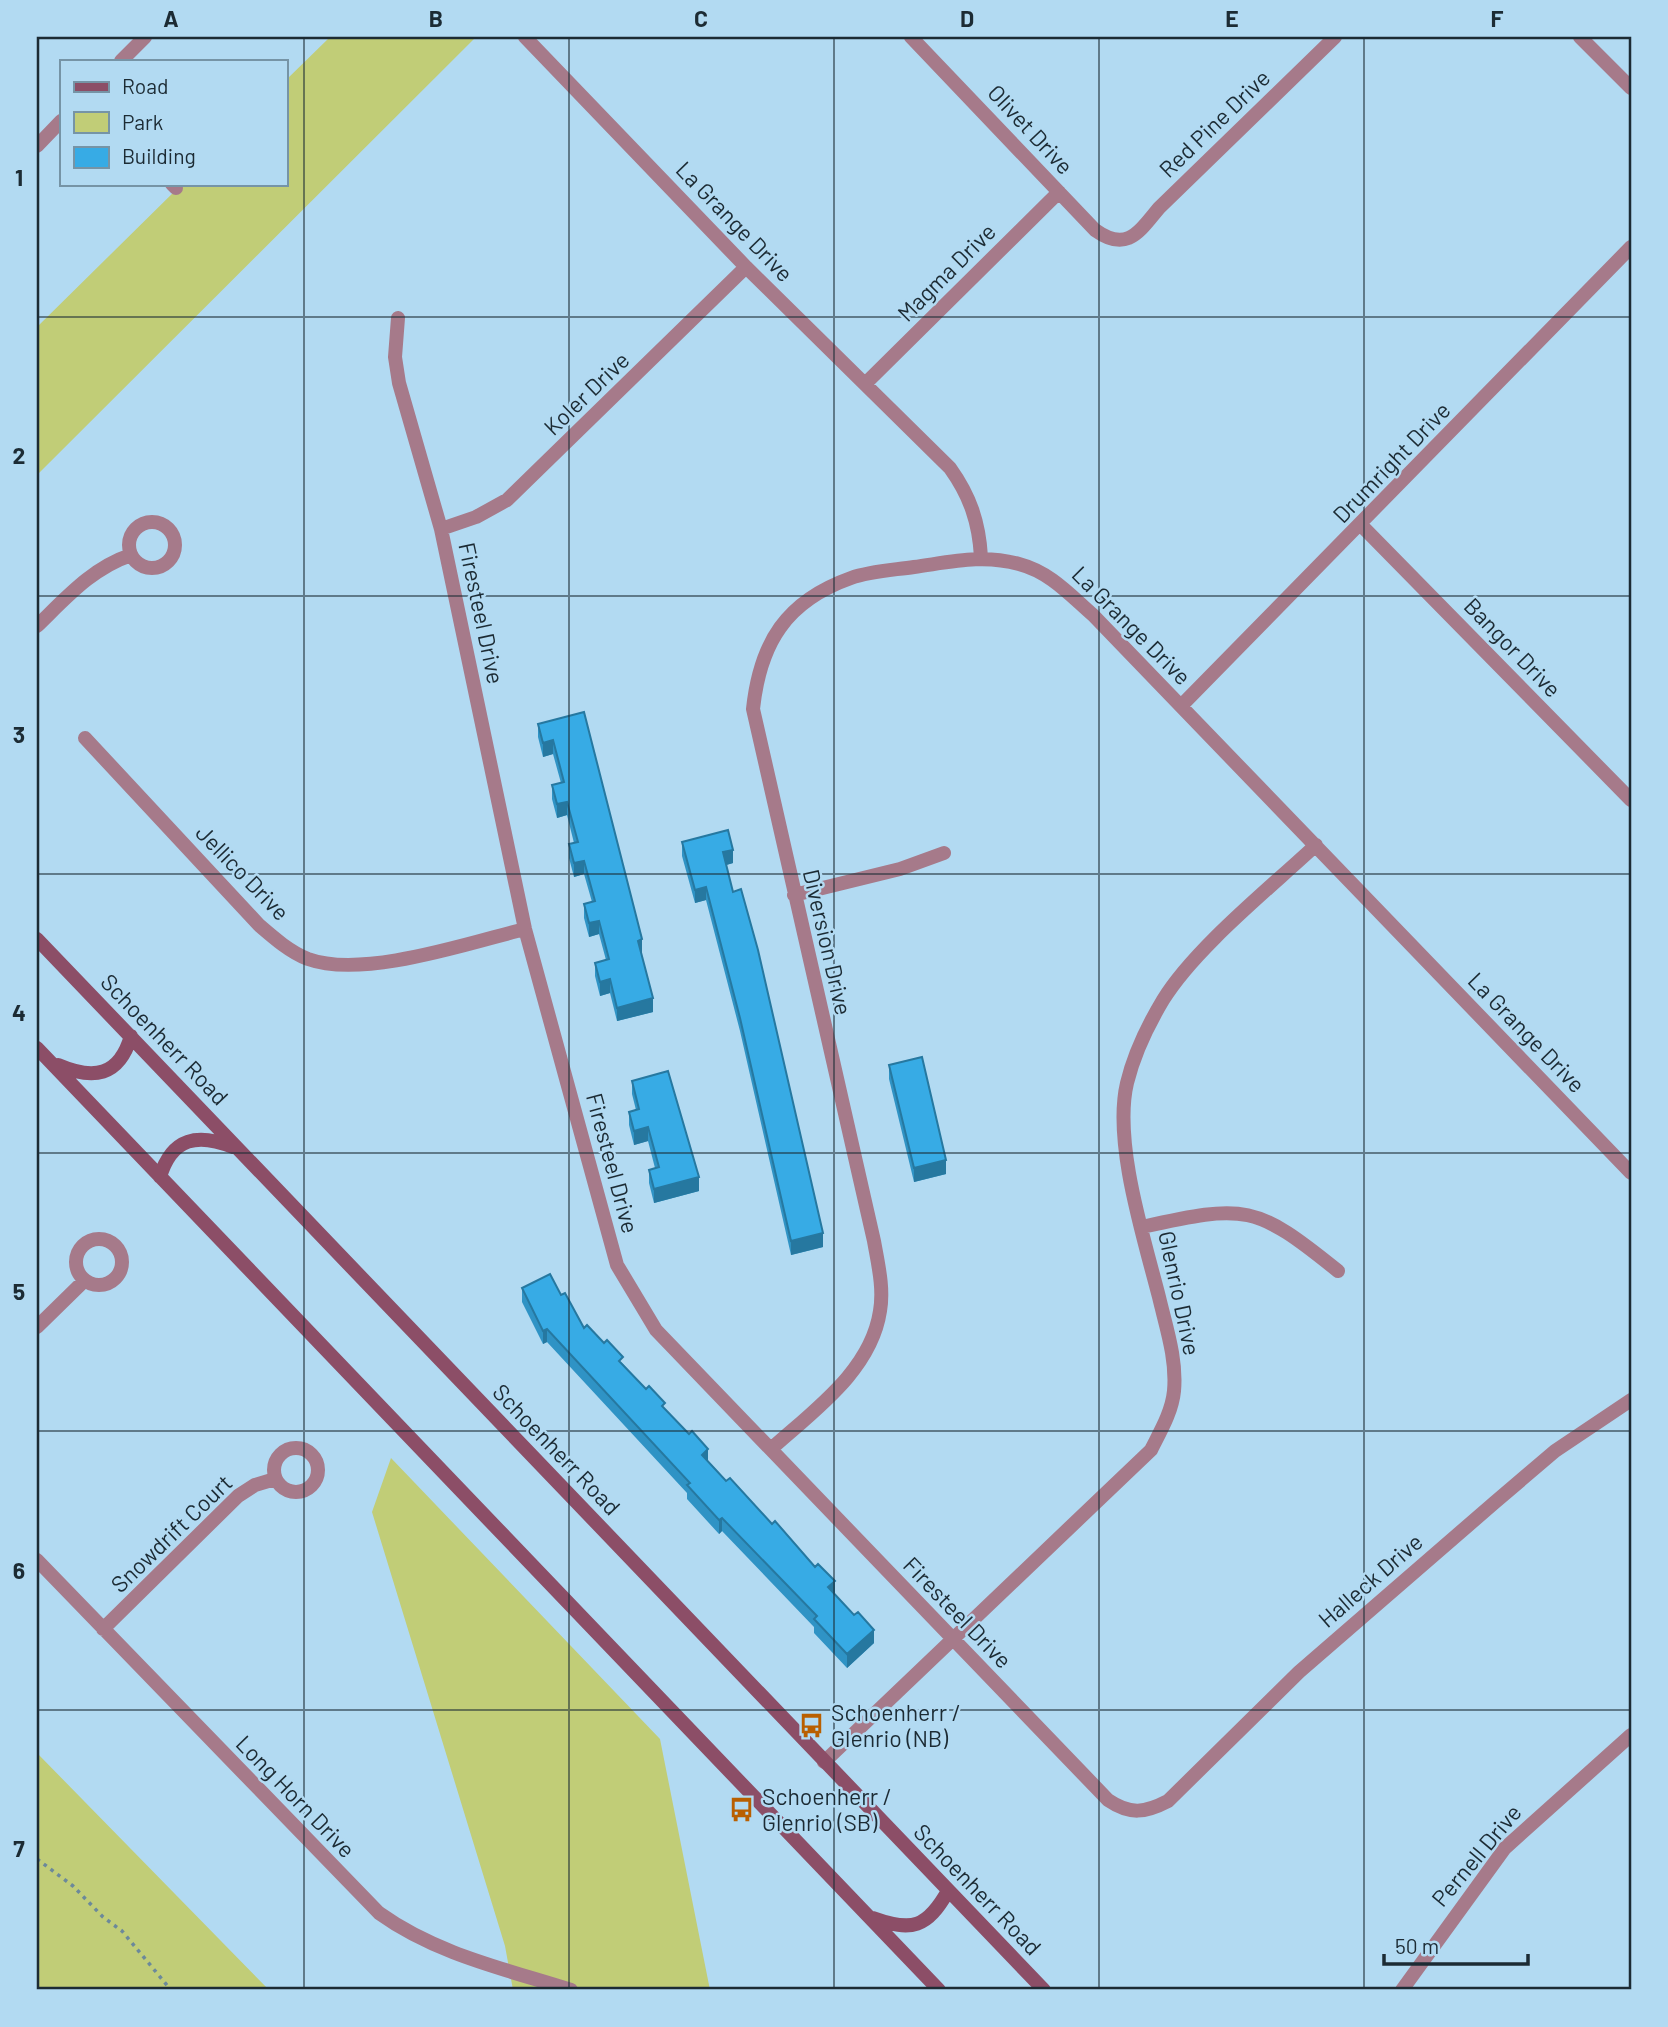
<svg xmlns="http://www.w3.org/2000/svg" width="1668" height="2027" viewBox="0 0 1668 2027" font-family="Barlow,sans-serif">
<rect width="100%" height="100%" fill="#b2daf2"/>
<path fill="#c1cd77" d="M330,37h146l-439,438v-148l145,-143h103v-103z
M391,1458l269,281 50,251h-197l-8,-44 -133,-434z
M37,1753l232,237h-232z"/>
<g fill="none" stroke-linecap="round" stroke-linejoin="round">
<path stroke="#6c899a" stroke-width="3.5" stroke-dasharray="3.5 5" stroke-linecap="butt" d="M37,1859l36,27 30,31 19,14 49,59"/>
<path stroke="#a67a8a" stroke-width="14" d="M525,37l221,230 204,201c20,28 29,54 31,89
M911,37l184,193c32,23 44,2 64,-22l176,-171
M1580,37l51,51
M121,61l24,-24
M37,146l24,-25
M172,184l4,4
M398,318l-3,39 4,26 42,146 84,400 92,336 39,65 452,470c22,15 37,13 60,1l131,-129 195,-169 61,-52 76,-51
M865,384l194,-192
M129 545a23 23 0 1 1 46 0a23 23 0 1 1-46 0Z
M1361,525l270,275
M441,529l35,-12 31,-17 239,-233
M37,626c29,-28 55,-58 94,-71
M1181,706l450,-459
M85,738l174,187c15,13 31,27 49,34 55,20 161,-16 217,-30
M794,895l106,-26 44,-16
M1142,1227c104,-23 113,-23 196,44
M76 1262a23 23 0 1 1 46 0a23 23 0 1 1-46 0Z
M37,1327l48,-47
M274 1470a22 22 0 1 1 44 0a22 22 0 1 1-44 0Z
M771,1449c42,-38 100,-78 109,-138 4,-23 -2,-47 -6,-70l-121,-532c7,-66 33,-108 98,-131 19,-7 43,-8 63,-11 37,-5 69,-13 105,-3 31,8 51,31 74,51l538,558
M37,1560l342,353c57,41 126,56 192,77
M103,1629l135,-133 17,-11 20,-6
M824,1762l327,-312c9,-18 21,-38 23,-59 3,-32 -8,-64 -15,-94 -15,-59 -46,-155 -32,-214 7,-29 21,-58 36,-83 32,-52 107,-112 153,-155
M1402,1990l103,-142 126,-113"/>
<path stroke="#8c4e67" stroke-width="14" d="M37,939l1007,1051
M37,1048l902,942
M58,1065c35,15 61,12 73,-29
M160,1177c12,-40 38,-44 73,-30
M873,1918c39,14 54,10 75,-27"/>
</g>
<path fill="#2f93c5" d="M584,712l58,241h-1l12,59 -36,9 -7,-28 -10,3 -5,-20v-13l11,-3 -7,-26 -10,3 -5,-19v-14l8,-2 -8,-28 -10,3 -5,-19v-14l5,-1 -7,-28 -10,3 -5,-19v-14l9,-2 -8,-29 -10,3 -5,-20v-13z
M682,842l51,21 -7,2 97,382 -32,8 -51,-224 -34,-131 -11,3 -13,-47z
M889,1065l57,109 -32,8 -25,-103z
M632,1081l67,110 -45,12 -5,-20v-13l6,-2 -7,-27 -14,4 -5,-20v-13l7,-2 -4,-16z
M522,1288l39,7 23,33 39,36 42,46 43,51 127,133 39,49 -27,25 -33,-35v-6l-92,-96 -3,3 -32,-35v-6l-140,-151 -4,2 -21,-42z"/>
<path fill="#2678a0" d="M553,740v14l-10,3v-14z
M567,802v13l-10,3v-14z
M733,850v13l-10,3v-14z
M584,861v13l-10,3v-14z
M706,887v13l-11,3v-13z
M599,921v13l-10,3v-14z
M642,939v14l-4,1v-13z
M610,979v14l-10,3v-14z
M653,998v14l-36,9v-13z
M648,1127v14l-14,4v-14z
M946,1160v14l-32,8v-14z
M699,1177v14l-45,12v-14z
M823,1233v14l-32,8v-14z
M547,1329v13l-4,2v-13z
M708,1449v13l-6,-7z
M722,1518v13l-3,3v-14z
M835,1581v14l-7,-8z
M874,1630v13l-27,25v-14z"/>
<path fill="#37abe5" stroke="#2678a0" stroke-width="2" d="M584,712l58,227 -4,2 15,57 -36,10 -7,-29 -10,3 -5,-19 14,-4 -10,-38 -10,2 -5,-19 11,-3 -11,-40 -10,2 -5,-19 9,-2 -11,-40 -10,2 -5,-19 12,-3 -11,-42 -10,3 -5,-19z
M728,830l5,20 -10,2 10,40 8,-3 17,61 65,283 -32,8 -51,-223 -34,-131 -11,3 -13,-48z
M922,1057l24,103 -32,8 -25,-103z
M668,1071l31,106 -45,12 -5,-19 10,-3 -11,-40 -14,4 -5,-19 10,-3 -7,-28z
M550,1274l11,21 4,-2 19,35 3,-3 17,18 3,-3 16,17 -4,4 27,28 3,-3 16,17 -3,3 27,28 3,-3 16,18 -6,6 24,26 4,-3 42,46 3,-3 40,46 3,-3 17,17 -7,6 26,28 4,-3 16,18 -27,24 -33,-35 3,-3 -95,-98 -3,2 -32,-35 3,-2 -143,-154 -4,2 -21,-43z"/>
<path fill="none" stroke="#1c2b34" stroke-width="2" stroke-opacity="0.55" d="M304,37v1953M569,37v1953M834,37v1953M1099,37v1953M1364,37v1953M37,317h1594M37,596h1594M37,874h1594M37,1153h1594M37,1431h1594M37,1710h1594"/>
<defs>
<symbol id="bus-bare" viewBox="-9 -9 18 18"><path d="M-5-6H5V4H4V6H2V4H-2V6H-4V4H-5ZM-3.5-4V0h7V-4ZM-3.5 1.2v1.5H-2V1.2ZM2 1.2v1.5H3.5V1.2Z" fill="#b95f00" stroke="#b2daf2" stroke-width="2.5" paint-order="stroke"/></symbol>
</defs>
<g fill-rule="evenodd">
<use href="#bus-bare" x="794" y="1708" width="35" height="35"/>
<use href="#bus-bare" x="724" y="1792" width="35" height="35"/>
</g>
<g text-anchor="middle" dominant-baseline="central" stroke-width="5" stroke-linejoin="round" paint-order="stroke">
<g font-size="23" fill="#1c2b34" stroke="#b2daf2">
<text transform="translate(1214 123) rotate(-44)">Red Pine Drive</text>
<text transform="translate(1031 129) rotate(47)">Olivet Drive</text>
<text transform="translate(735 221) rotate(46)">La Grange Drive</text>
<text transform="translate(946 272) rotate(-45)">Magma Drive</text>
<text transform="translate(586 393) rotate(-44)">Koler Drive</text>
<text transform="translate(1391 462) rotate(-46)">Drumright Drive</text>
<text transform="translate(482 613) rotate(78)">Firesteel Drive</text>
<text transform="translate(1132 625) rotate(45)">La Grange Drive</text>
<text transform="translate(1513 647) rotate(46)">Bangor Drive</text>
<text transform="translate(243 872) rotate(46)">Jellico Drive</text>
<text transform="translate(828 942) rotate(77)">Diversion Drive</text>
<text transform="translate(1527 1032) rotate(46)">La Grange Drive</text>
<text transform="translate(165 1039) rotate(46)">Schoenherr Road</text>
<text transform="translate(613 1163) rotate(75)">Firesteel Drive</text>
<text transform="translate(1180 1293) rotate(78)">Glenrio Drive</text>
<text transform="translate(557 1449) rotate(46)">Schoenherr Road</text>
<text transform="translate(171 1533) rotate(-44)">Snowdrift Court</text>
<text transform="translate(1370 1580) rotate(-41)">Halleck Drive</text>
<text transform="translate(958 1612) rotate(46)">Firesteel Drive</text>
<text transform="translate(296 1796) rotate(46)">Long Horn Drive</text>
<text transform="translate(1476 1855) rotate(-50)">Pernell Drive</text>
<text transform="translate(978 1889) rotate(46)">Schoenherr Road</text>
</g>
<g font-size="23" fill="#1c2b34" stroke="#b2daf2" text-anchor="start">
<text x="831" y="1712">Schoenherr /<tspan x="831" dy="26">Glenrio (NB)</tspan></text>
<text x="762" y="1796">Schoenherr /<tspan x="762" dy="26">Glenrio (SB)</tspan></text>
</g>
</g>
<rect width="1668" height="2027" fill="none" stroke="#b2daf2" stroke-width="77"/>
<rect x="60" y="60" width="228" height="126" fill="#b2daf2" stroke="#7694a6" stroke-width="2"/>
<rect x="74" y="82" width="35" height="10" fill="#8c4e67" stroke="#7694a6" stroke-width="2"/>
<text x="122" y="94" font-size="21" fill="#1c2b34">Road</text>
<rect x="74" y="112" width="35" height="21" fill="#c1cd77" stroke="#7694a6" stroke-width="2"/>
<text x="122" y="130" font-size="21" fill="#1c2b34">Park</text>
<rect x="74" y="147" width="35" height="21" fill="#37abe5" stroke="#7694a6" stroke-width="2"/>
<text x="122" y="164" font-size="21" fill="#1c2b34">Building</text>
<path d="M1384 1954v10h144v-10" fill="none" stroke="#1c2b34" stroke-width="3.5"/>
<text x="1395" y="1954" font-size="21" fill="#1c2b34" stroke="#b2daf2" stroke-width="5" paint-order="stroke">50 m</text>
<rect x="38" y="38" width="1592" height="1950" fill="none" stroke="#1c2b34" stroke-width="2.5"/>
<g font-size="23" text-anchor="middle" font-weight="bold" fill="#1c2b34">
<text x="171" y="27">A</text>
<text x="436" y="27">B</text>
<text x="701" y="27">C</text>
<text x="967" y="27">D</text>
<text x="1232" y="27">E</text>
<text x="1497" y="27">F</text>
<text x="19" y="186">1</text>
<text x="19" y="464">2</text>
<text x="19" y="743">3</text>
<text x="19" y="1021">4</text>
<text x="19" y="1300">5</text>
<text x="19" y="1579">6</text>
<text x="19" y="1857">7</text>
</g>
</svg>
